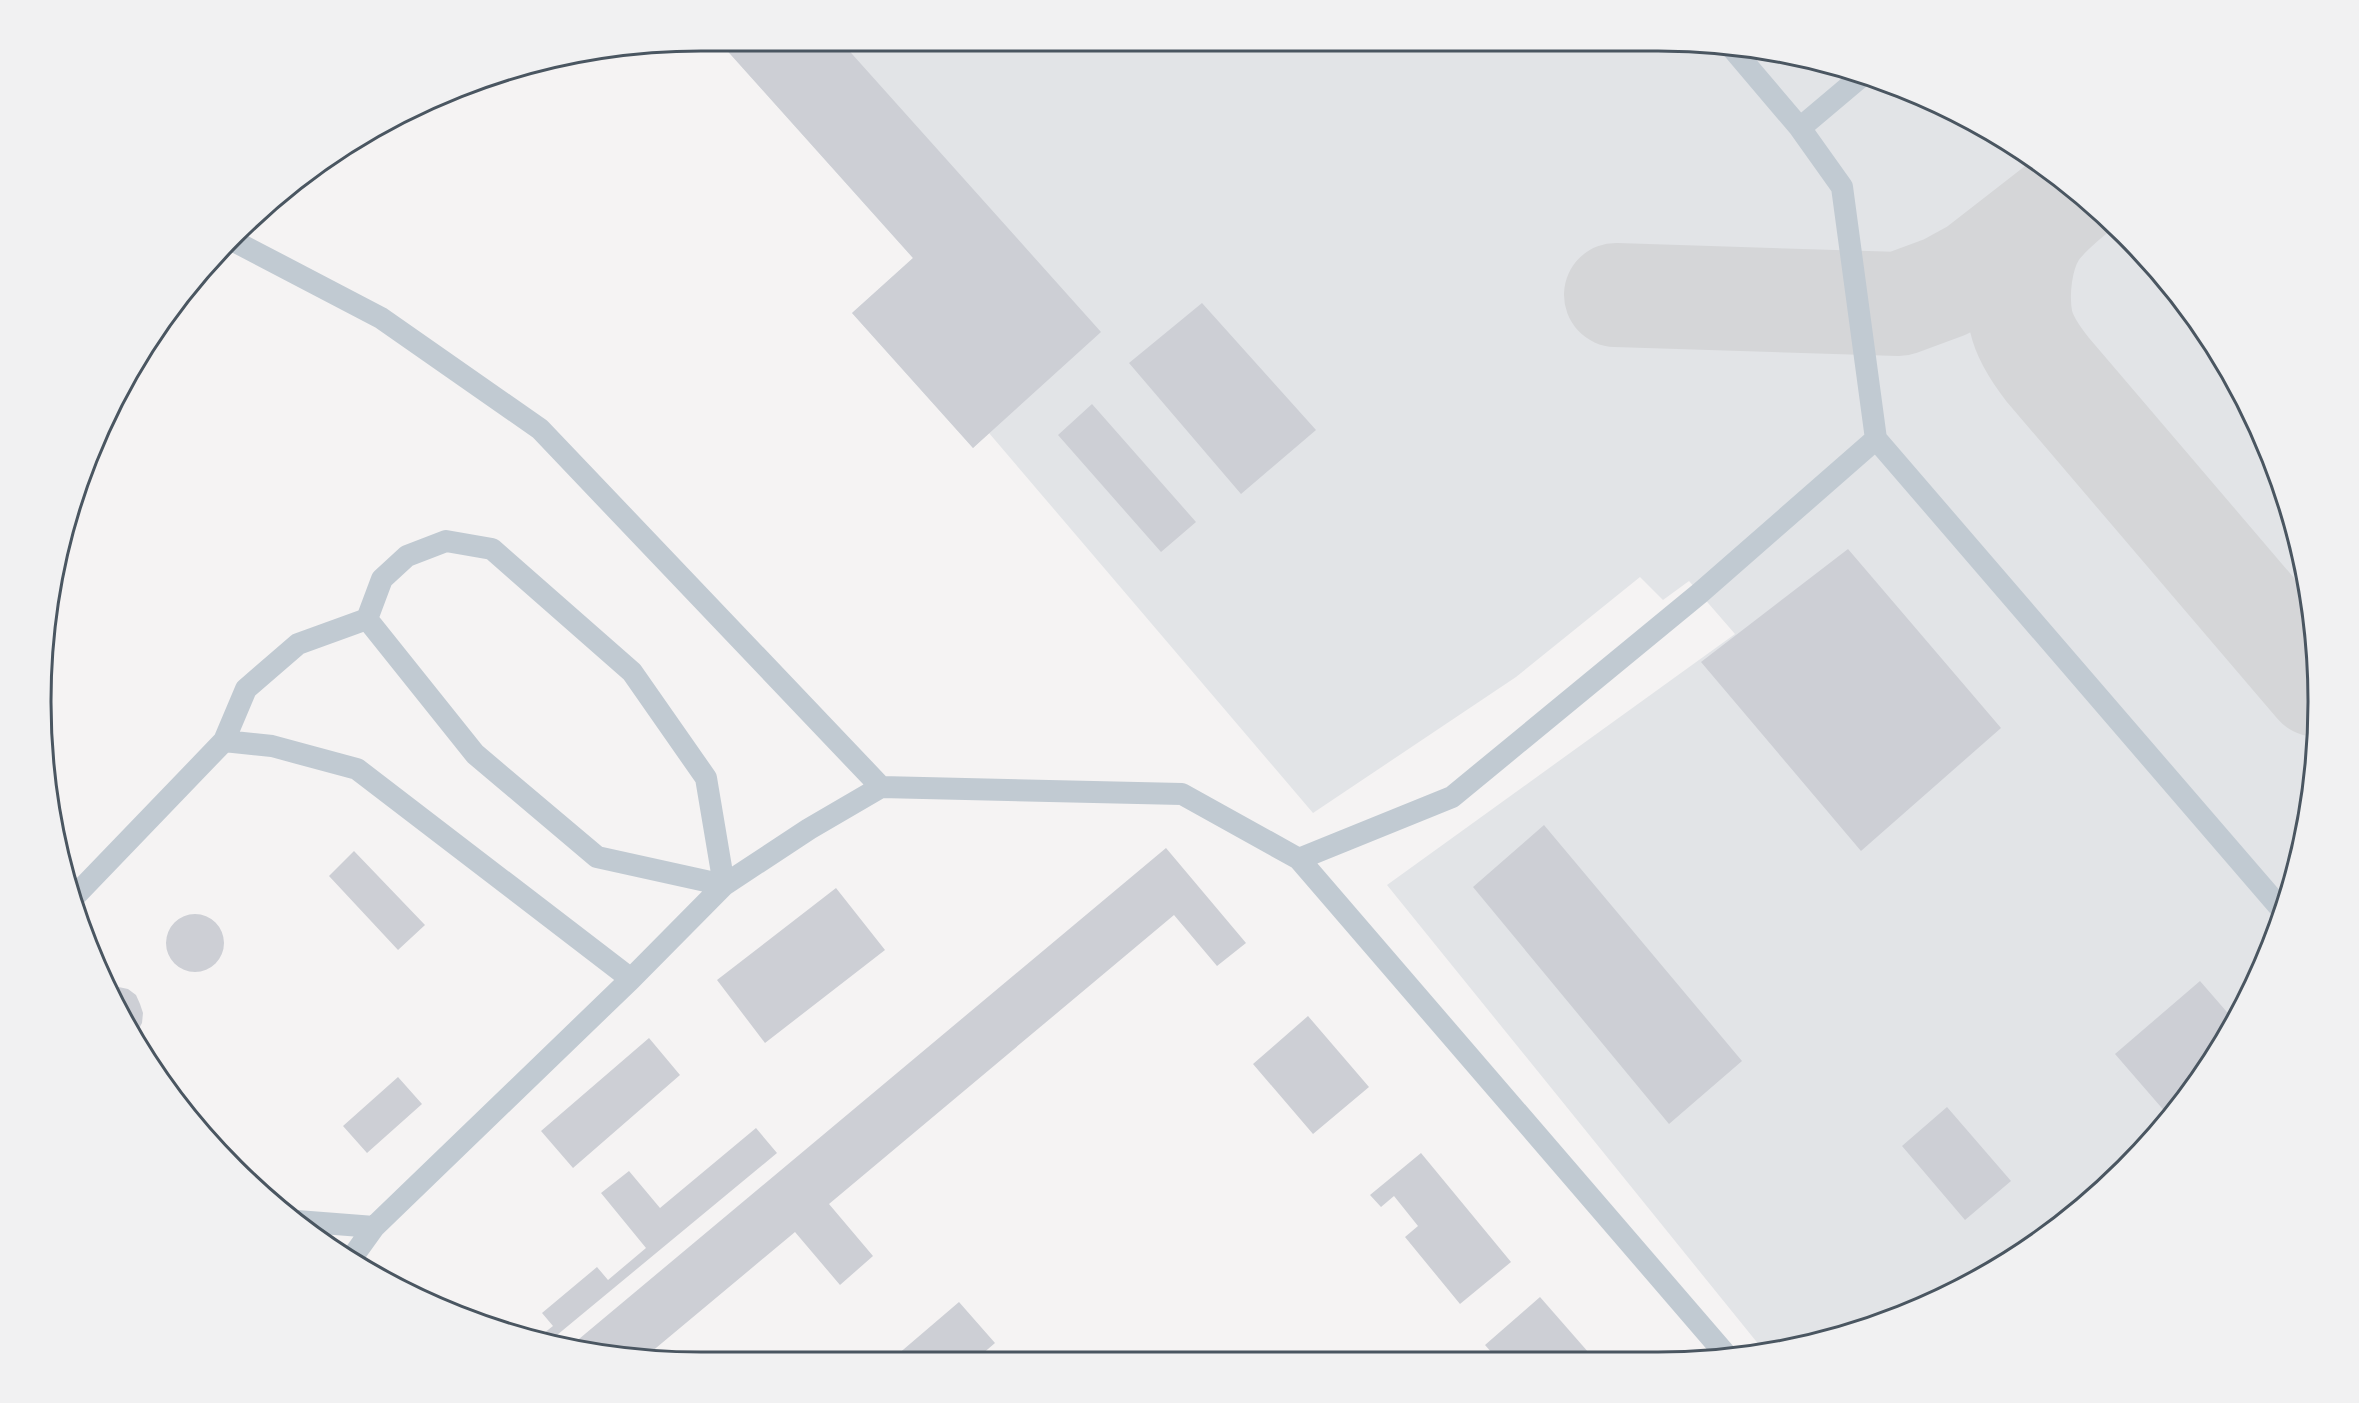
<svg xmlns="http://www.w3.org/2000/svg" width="2359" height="1403" viewBox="0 0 2359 1403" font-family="Inter,sans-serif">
<rect width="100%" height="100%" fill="#f5f3f3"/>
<path fill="#e2e4e7" d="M1701,42l169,34 155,76 100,82 82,101 61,114 38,124 12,129 -12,129 -38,124 -61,114 -113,129 -106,76 -159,66 -65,11 -377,-466 348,-251 -46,-53 -26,19 -23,-23 -124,100 -203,136 -324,-380 -16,15 -121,-135 61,-55 -190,-212z"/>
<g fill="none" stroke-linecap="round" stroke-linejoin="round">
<path stroke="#d5d6d8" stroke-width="104" d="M2074,193c-13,11 -29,24 -39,39 -15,24 -19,61 -14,89 4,18 16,35 27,49l269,315
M1616,295l283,9 46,-17 31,-17 81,-63"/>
</g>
<path fill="#cdcfd5" d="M844,45l257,287 -128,116 -121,-135 61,-55 -190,-212z
M1202,303l114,127 -75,64 -112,-131z
M1092,404l104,118 -35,30 -103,-117z
M1848,549l153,179 -140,123 -160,-189z
M1544,825l198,236 -73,63 -196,-237z
M1166,848l80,95 -29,23 -43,-51 -345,289 44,52 -33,29 -45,-53 -151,126 -71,-14z
M354,851l71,74 -27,25 -69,-74z
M836,888l49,62 -120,93 -48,-63z
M166 943a29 29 0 1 1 58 0a29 29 0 1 1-58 0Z
M2200,981l33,38 -26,50 -40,45 -52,-60z
M109,985l19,4 8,6 4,9 3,9 -1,10 -7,13 -26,-42 -4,-8z
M1308,1016l61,71 -56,47 -60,-70z
M649,1038l31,37 -107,93 -32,-37z
M398,1077l24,27 -55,49 -24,-27z
M1947,1107l64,74 -46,39 -63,-74z
M756,1128l21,25 -226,187 -12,-3 14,-11 -11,-13 55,-46 11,13 38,-32 -45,-55 28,-22 31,37z
M1421,1153l90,109 -51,42 -55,-67 13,-11 -24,-30 -13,11 -11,-12z
M1540,1297l56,64h-97l-14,-16z
M959,1302l36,41 -21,18h-84z"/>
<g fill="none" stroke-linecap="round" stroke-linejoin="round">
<path stroke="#c1cad2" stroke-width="22" d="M1732,48l68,80 42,59 34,252 406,471
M1800,128l64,-54
M230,239l151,79 159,111 341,358
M224,741l22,-52 52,-45 69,-25 108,135 122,103 127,28 85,-56 72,-42 301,7 117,65 429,498
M1299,859l153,-62 248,-204 176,-154
M72,899l152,-158 48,5 85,23 274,210 93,-94 -18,-107 -74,-106 -140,-123 -46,-8 -39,15 -25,23 -15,40
M297,1221l77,6
M351,1259l23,-32 257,-248"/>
</g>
<path d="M0 0H2359V1403H0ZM701 51H1658A650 650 0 0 1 2308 701V702A650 650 0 0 1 1658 1352H701A650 650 0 0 1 51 702V701A650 650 0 0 1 701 51Z" fill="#f1f1f2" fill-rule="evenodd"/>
<path fill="none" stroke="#4a5661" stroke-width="3" d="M701 51H1658A650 650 0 0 1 2308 701V702A650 650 0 0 1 1658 1352H701A650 650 0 0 1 51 702V701A650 650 0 0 1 701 51Z"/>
</svg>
